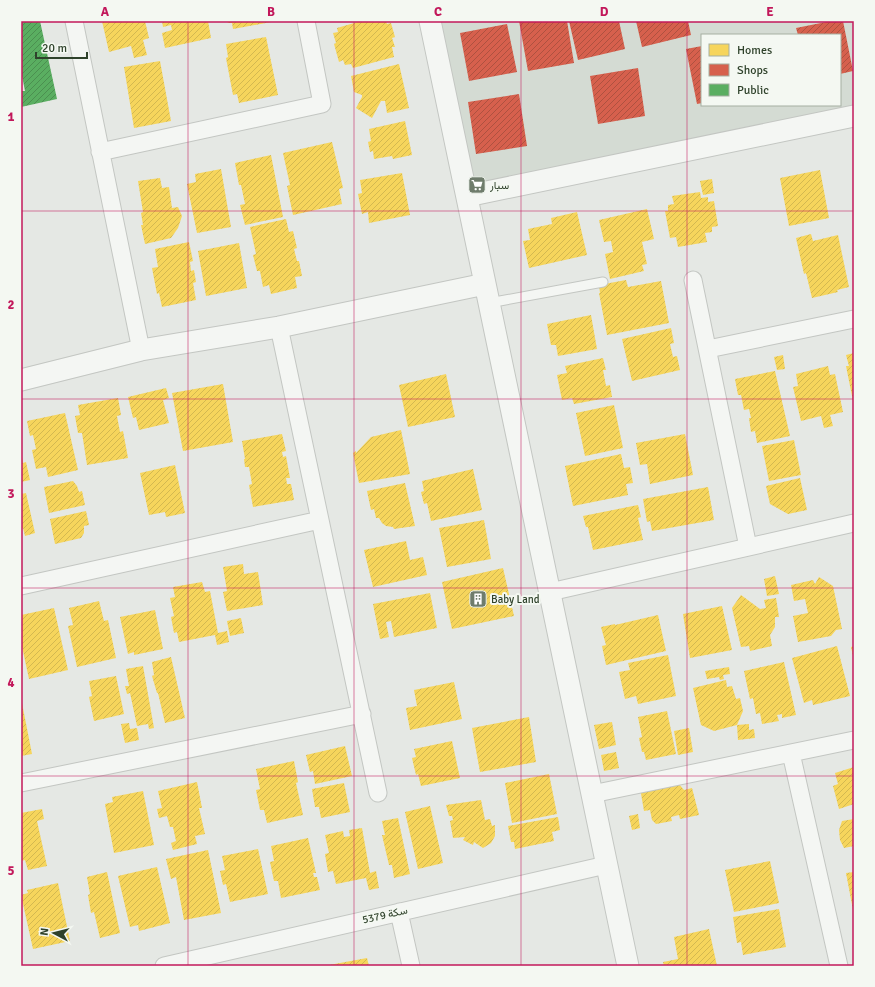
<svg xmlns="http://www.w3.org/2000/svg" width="875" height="987" viewBox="0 0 875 987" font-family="Signika,Vazirmatn,sans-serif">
<defs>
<pattern id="homes-hatch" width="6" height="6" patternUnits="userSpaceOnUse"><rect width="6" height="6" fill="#f6d55c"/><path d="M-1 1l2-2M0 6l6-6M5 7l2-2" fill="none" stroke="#d3b850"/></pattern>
<pattern id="shops-hatch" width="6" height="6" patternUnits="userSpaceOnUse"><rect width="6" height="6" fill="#d6604d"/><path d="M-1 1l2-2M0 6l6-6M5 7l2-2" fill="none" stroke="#ae5140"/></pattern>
<pattern id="public-hatch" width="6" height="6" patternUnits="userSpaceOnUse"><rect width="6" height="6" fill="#5aae61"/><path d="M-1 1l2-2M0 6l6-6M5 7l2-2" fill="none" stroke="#4b8f50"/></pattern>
</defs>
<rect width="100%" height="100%" fill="#e5e8e4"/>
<path fill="#d4dbd3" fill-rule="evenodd" d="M430,21h424v95l-387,80zM702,35h138v70h-138z"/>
<path fill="url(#homes-hatch)" d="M102,21h43l4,17 -6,2 4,15 -13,3 -3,-12 -22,6z
M162,21h46l3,17 -46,10 -3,-15 10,-3 -1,-5 -8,2z
M227,21h44v1l-38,7 -1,-6h-4z
M361,21h25l1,3 4,-1 4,14 -3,1 3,9h-3l2,10 -41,11 -2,-4 -6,1 -2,-5 -4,2 -5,-18 2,-1 -3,-10 5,-1 -1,-4z
M266,37l12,58 -39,8 -2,-9 -4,1 -7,-37 2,-1 -2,-13z
M160,61l11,60 -37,7 -10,-61z
M399,64l10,44 -22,5 -2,-12h-4l-9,17 -16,-10 6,-11v-2l-8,-3 -3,-16z
M405,121l7,34 -19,4 -1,-3 -18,3 -1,-8 -3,1 -2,-10 3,-1 -2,-12z
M332,142l11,46 -4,1 3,15 -49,11 -6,-29 3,-1 -7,-32z
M271,155l12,62 -38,8 -5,-20 5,-1 -4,-19h-2l-4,-22z
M221,169l10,58 -34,6 -10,-49 9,-2 -1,-8z
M820,170l9,48 -40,8 -9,-48z
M402,173l8,42 -41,8 -1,-11 -6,2 -4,-20 4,-1 -2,-13z
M160,178l2,10 7,-1 3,21 6,-1 4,9 -4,12 -7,10 -26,6 -4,-19h2l-2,-12 2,-1 -5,-31z
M712,179l2,14 -11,2 -3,-14z
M700,192l1,6 7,-1v5l6,-1 4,25 -6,1v5l-7,1 2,9 -29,5 -2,-10 -6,1 -5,-27h3v-6l6,-1 -2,-8z
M647,209l7,30 -12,3 5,22 -5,1 2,6 -34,8 -5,-25 8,-2 -2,-11 -7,1 -5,-22z
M577,212l10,43 -58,13 -6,-27 7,-1 -2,-11 24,-5 -1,-6z
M286,219l3,13 4,-1 4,17 -3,1 3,12h2l3,15 -7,1 2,11 -26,6 -2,-9 -6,2 -3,-16h-3l-4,-16 3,-1 -6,-27z
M811,234l2,7 25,-6 11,52 -12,3 1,2 -26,6 -6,-25 -2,1 -8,-36z
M189,242l4,19 -3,1 1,9 3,-1 2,12 -3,1 3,17 -34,7 -3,-14 -2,1 -5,-26 6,-1 -3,-18z
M239,243l8,45 -41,8 -8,-45z
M626,280l2,7 33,-6 8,42 -62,12 -8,-42h1l-1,-8z
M591,315l6,34 -39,7 -2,-11h-5l-4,-21z
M671,328l3,15 -4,1 3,13 4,-1 3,14 -48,11 -10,-42z
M854,353v47l-1,1 -7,-35h3l-3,-11z
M783,355l2,14 -8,1 -3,-13z
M603,358l3,12h-3l3,16 4,-1 2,12 -38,7 -2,-6 -10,2 -5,-25 10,-2 -2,-7z
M828,366l2,9 5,-1 8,38 -13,3 3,11 -9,2 -3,-12 -20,5 -8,-34 5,-1 -2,-12z
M775,371l15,65 -33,7 -2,-12 -4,1 -2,-14h2l-2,-9 -5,1 -3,-15h-3l-3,-16z
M446,374l9,43 -47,10 -9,-42z
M223,384l10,58 -50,9 -11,-58z
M166,388l3,10 -6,2 6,23 -30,7 -3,-13 -3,1 -5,-21z
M118,398l3,17 -4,1 3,16 3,-1 5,27 -41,7 -5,-32h-4l-3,-17 5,-1 -2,-10z
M614,405l9,43 -38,8 -9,-43z
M65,413l13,57 -30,7 -2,-10 -10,2 -4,-19 4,-1 -3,-14 -3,1 -3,-15z
M401,430l9,44 -51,9 -6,-30 3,-2v2l15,-16z
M282,434l4,17 -4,1 1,5 3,-1 4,22h-4l1,6h4l3,16 -41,7 -4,-22 3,-1 -3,-17h-4l-1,-8h1l-3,-18z
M685,434l8,41 -43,9 -3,-20 -7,1 -4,-22z
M794,440l7,35 -32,6 -7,-35z
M621,454l3,14 6,-1 3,16 -7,1 2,11 -55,11 -8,-40z
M22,457l1,6 3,-1 4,18 -9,2z
M175,465l10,48 -19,4 -1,-5 -16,3 -9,-42z
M473,469l9,41 -51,11 -4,-18 -3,1 -3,-12 3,-1 -2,-10z
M800,478l7,32 -19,4 -18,-10 -4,-18z
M73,481l4,5 2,6 3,-1 3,14 -36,8 -5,-26z
M405,483l10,43 -21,3 -1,-2 -7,-1 -4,-3 -3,-5h-3l-2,-9 -3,1 -4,-19z
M708,487l6,33 -62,11 -2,-10 -3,1 -4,-23z
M26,493l9,40 -10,3 -2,-8 -2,1v-35z
M638,505l3,12 -3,1 5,22 -50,10 -5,-23h-2l-3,-11z
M86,511l3,14 -5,1v7l-3,5 -26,6 -5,-25z
M484,520l7,39 -44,8 -8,-39z
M406,541l4,19 13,-3 4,18 -54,12 -9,-37z
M243,564l1,10 14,-2 5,33 -36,6 -4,-19 4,-1 -4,-24z
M503,568l11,48 -62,13 -10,-47z
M775,576l4,18 -12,2 -3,-17z
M819,577l14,9 9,43 -6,1 -5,6 -33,6 -5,-26 15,-3 -3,-14 -11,2 -3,-16 22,-5 2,4z
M202,582l3,10 5,-1 8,42 9,-2 2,11 -12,3 -2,-10 -36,7 -2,-10 -3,1 -3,-16 3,-1 -4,-18 5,-1 -2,-10z
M430,593l7,35 -43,9 -3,-16 -5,1 3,15 -9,2 -7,-35z
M741,595l19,14 6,-1 -2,-8 12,-2 3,19h-4v10l-5,8 2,11 -22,5 -1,-5 -8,1 -9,-39z
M99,601l5,20 4,-1 8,38 -39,9 -9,-41 5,-1 -4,-17z
M722,606l10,44 -42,8 -7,-44z
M54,608l14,62 -39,9 -8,-37v-27z
M155,610l8,39 -29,6v-3l-6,2 -8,-37z
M658,615l8,36 -60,14 -4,-19 4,-1 -5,-18 14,-3v1z
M241,618l3,15 -14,3 -3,-15z
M837,646l13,50 -37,9 -1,-5 -8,3 -12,-45z
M854,646v10h-1l-2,-9z
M668,655l8,41 -38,8 -2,-8 -11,3 -6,-27 11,-2 -2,-7z
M171,657l14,61 -20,5 -7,-30h-1l-5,-17 2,-1 -2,-13z
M784,662l12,53 -14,3v-4l-5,1 2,6 -17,3 -2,-11 -4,1 -3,-16 -3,1 -6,-28z
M143,666l11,62 -5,1 -1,-5 -11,2 -7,-33 -3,1 -2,-8h4l-3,-17z
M729,667l1,7 -7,1 1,4 -4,1 -1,-3 -12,2 -2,-8z
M116,676l8,38 -30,7 -5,-24 3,-1 -3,-15z
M726,680l1,7 5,-1 4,13 4,-1 3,13 -6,14 -23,6 -13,-6 -8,-37z
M454,682l8,37 -52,11 -4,-22 11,-2 -3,-16z
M21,698l11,56 -11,2z
M667,711l9,43 -30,6 -2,-8h-2l-3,-14 3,-1 -4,-20z
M529,717l7,45 -56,10 -8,-44z
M612,722l4,23 -17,4 -5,-24z
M129,723l1,6 7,-1 2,12 -14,3 -4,-19z
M749,724v6l5,-1 1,9 -17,2 -1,-15z
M689,728l4,24 -15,3 -4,-24z
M452,741l8,37 -39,8 -3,-12 -2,1 -4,-17 4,-1 -2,-8z
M345,746l7,30 -37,8 -2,-13 -3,1 -4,-17z
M616,752l3,16 -15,3 -3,-16z
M294,761l4,21 -2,1 7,32 -36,8 -3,-13h-4l-4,-20 4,-1 -4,-20z
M854,767v37l-15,5 -6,-23 5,-2 -3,-11z
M549,774l8,40 -45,9 -7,-40z
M197,782l5,26h-3l6,26 -10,2 2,8 -24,6 -2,-7 5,-2 -3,-14h-3l-3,-11 -8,2 -2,-9 5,-1 -4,-17z
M344,783l6,29 -29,6 -2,-11h-4l-3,-18z
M679,784l5,6 8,-2 7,27 -19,4 -1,-4 -8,2 1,4 -16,3 -4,-4 -2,-10 -6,1 -4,-23z
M143,791l11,54 -40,8 -9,-49 8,-2 -1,-5z
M481,800l4,20 5,-1 2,7 3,-1v11l-4,7 -8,5 -9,-6 -1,3 -10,-5 2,-3 -12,1 -3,-17 3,-1 -1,-4h-3l-3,-11z
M430,806l13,57 -25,6 -13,-57z
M42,809l2,10 -7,2 10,45 -19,4 -3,-10 -4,1v-48z
M638,814l2,14 -8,2 -3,-14z
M558,817l2,13 -8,2 2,9 -39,8 -1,-7h-3l-3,-16z
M398,818l12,56 -16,4 -2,-13h-3l-7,-30h3l-3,-14z
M854,819v27l-10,2 -4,-8 -1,-10 3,-9z
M362,828l8,45 6,-2 3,17 -10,2 -3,-12 -30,6 -3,-13 -5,1 -3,-18 4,-1 -4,-18 18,-4 1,6 6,-1 -1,-6z
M308,838l8,35h-3l1,4h3l3,13 -39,8 -3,-17h-4l-4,-19 4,-1 -3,-15z
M258,849l10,45 -38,8 -4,-18 -3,1 -3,-14 5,-1 -3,-14z
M208,850l13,63 -37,7 -8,-43 -5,2 -5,-20z
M770,861l9,42 -45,9 -9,-42z
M157,867l13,56 -31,8 -1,-6 -8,2 -12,-51z
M107,872l13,61 -20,5 -6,-26 -3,1 -3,-18 2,-1 -3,-17z
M854,872v38h-1l-7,-37z
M58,883l12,58 -37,8 -12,-54 7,-2 -1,-3z
M779,909l7,38 -43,8 -2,-13 -4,1 -4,-26z
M709,929l8,37h-53l-1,-4 15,-3 -4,-22z
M367,958l2,8h-40v-1z"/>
<path fill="url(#shops-hatch)" d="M519,21h48l7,42 -46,8z
M569,21h50l6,28 -47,11z
M636,21h52l3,14 -49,12z
M831,21h12l10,50 -13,3v-39h-42l-2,-7z
M507,24l10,48 -48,9 -9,-48z
M702,46v57l-5,1 -11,-55z
M638,68l7,48 -47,8 -8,-48z
M519,94l8,52 -51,8 -8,-52z"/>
<path fill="url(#public-hatch)" d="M21,21h19l17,78 -36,8v-16h4l-4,-20z"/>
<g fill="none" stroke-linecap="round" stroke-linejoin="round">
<defs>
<path id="service" d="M489,303l114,-21"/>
<path id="minor" d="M74,21l67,329
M100,152l222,-48 -16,-83
M693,280l55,267
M279,327l99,466
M708,349l146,-30
M21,586l299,-66
M550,592l304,-69
M791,753l48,213
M21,783l341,-69
M592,794l262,-54
M399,912l12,54
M164,966l442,-101"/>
<path id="tertiary" d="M430,21l198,945
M467,196l387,-80
M21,380l120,-30 138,-23 206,-43"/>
</defs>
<use href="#service" stroke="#c3c6c2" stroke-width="11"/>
<use href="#minor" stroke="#c3c6c2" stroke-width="19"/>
<use href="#tertiary" stroke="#c3c6c2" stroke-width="23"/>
<use href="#service" stroke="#f4f6f3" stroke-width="9"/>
<use href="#minor" stroke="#f4f6f3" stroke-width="17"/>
<use href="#tertiary" stroke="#f4f6f3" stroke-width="21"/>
</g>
<path fill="none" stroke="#c2185b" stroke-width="1" stroke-opacity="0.55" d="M188,21v945M354,21v945M521,21v945M687,21v945M21,211h833M21,399h833M21,588h833M21,776h833"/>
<defs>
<symbol id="supermarket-square" viewBox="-11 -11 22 22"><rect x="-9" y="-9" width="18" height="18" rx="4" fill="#6f7c6c" stroke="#f4f8f2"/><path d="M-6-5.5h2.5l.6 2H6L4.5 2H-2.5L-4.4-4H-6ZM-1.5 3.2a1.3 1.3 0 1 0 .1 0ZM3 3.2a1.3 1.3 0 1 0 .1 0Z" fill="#fff"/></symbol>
<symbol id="building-square" viewBox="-11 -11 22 22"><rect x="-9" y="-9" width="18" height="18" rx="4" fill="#6f7c6c" stroke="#f4f8f2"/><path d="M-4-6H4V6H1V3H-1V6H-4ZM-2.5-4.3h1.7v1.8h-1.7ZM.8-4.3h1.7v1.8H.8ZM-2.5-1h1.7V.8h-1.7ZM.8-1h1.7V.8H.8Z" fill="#fff"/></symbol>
</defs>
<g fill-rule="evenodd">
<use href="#supermarket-square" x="467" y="175" width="20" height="20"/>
<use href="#building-square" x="468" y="589" width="20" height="20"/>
</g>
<g text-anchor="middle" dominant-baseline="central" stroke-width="4" stroke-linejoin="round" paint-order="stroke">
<g font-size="11" fill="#2f422b" stroke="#f4f8f2" text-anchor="start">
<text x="490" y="185">سبار</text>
<text x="491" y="599">Baby Land</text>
</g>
<g font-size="11" fill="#2f422b" stroke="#f4f8f2">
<text transform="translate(385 915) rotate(-13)">سكة 5379</text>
</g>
</g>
<rect width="875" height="987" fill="none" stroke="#f4f8f2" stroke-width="44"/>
<rect x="701" y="34" width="140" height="72" fill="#f4f8f2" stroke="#a5afa2"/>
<rect x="709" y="44" width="20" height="12" fill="#f6d55c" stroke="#a5afa2"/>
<text x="737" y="54" font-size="12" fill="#2f422b">Homes</text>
<rect x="709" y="64" width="20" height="12" fill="#d6604d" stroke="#a5afa2"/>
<text x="737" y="74" font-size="12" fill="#2f422b">Shops</text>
<rect x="709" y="84" width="20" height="12" fill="#5aae61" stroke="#a5afa2"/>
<text x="737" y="94" font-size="12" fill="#2f422b">Public</text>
<g transform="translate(54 933) rotate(277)" stroke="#f4f8f2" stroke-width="3" paint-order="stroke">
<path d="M0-3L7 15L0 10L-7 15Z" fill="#2f422b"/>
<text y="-6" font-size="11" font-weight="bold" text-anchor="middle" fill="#2f422b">N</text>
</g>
<path d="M36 52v6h51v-6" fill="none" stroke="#2f422b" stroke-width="2"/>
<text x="42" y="52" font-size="12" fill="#2f422b" stroke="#f4f8f2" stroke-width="3" paint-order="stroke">20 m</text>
<rect x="22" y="22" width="831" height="943" fill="none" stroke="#c2185b" stroke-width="1.5"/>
<g font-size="13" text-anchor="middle" font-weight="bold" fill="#c2185b">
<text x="105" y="16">A</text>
<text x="271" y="16">B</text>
<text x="438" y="16">C</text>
<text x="604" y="16">D</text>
<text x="770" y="16">E</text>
<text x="11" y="121">1</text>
<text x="11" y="309">2</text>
<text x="11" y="498">3</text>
<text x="11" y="687">4</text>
<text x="11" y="875">5</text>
</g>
</svg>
